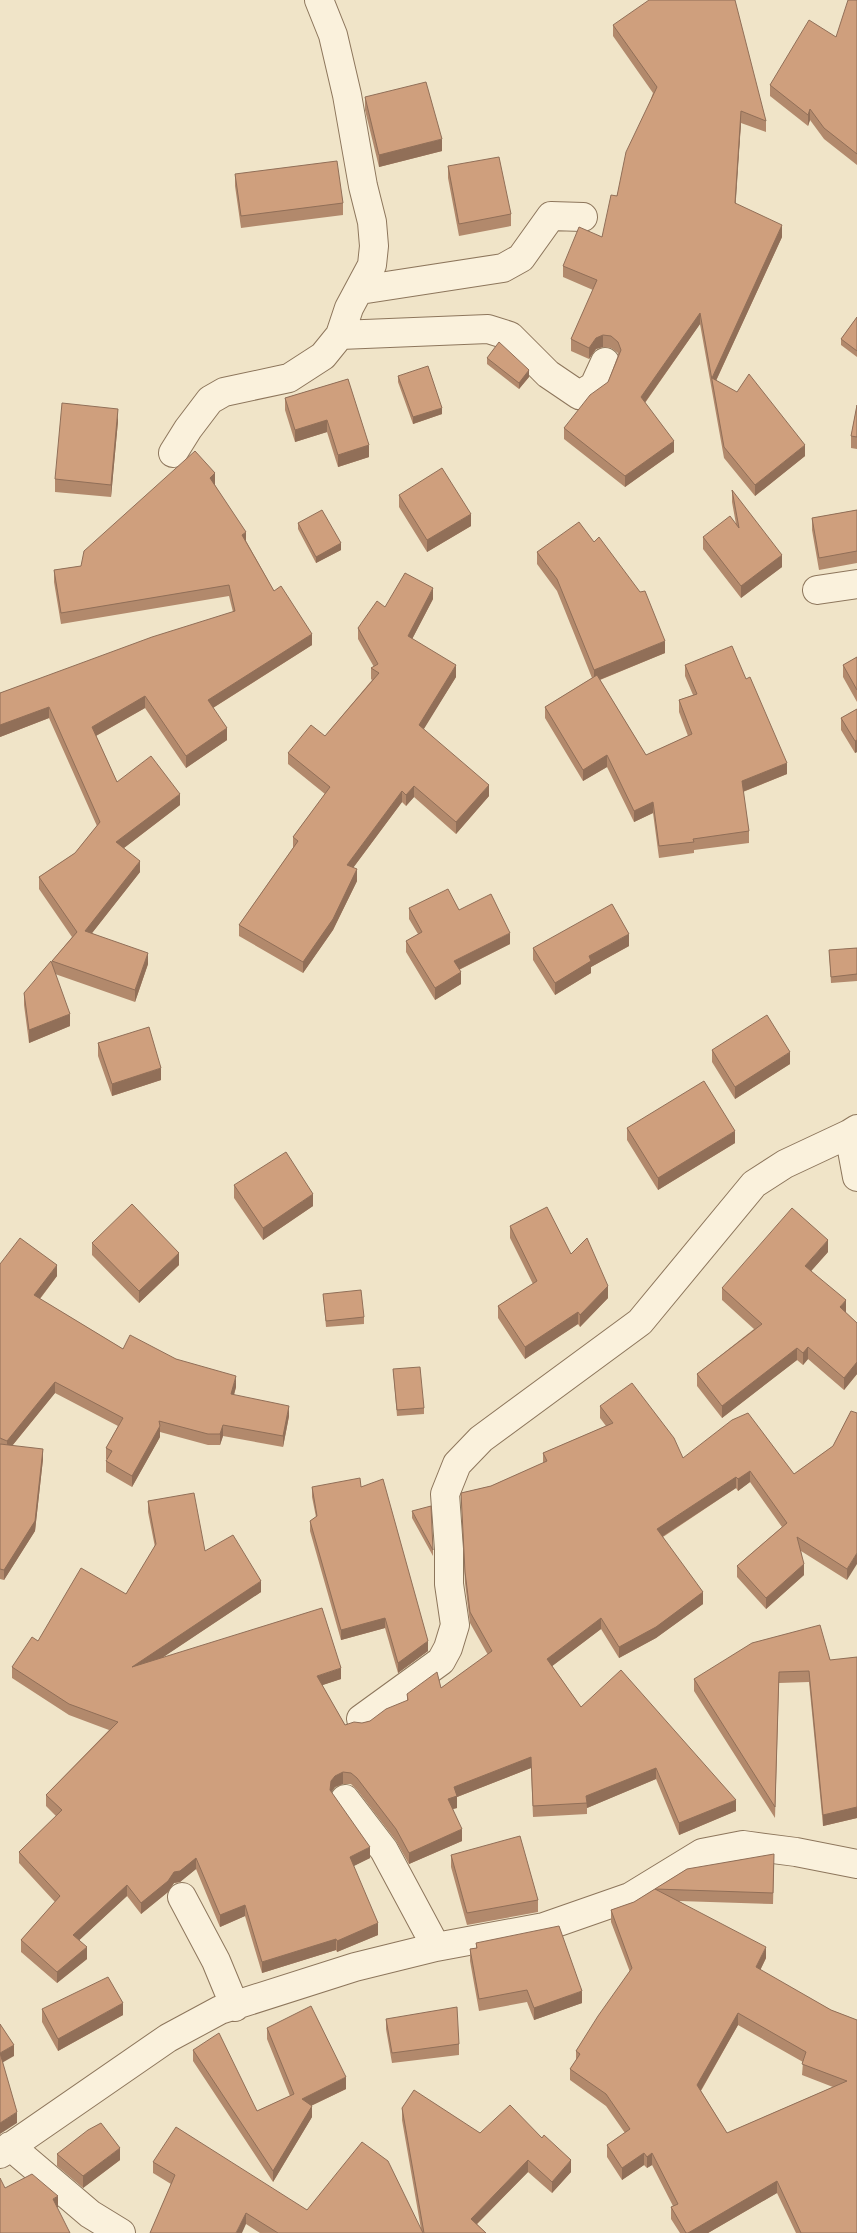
<svg xmlns="http://www.w3.org/2000/svg" width="857" height="2233" font-family="'Playfair Display',serif">
<style>
.lines{fill:none;stroke-linecap:round;stroke-linejoin:round}
.minor-casing{stroke:#8d765c;stroke-width:30}
.minor{stroke:#faf1dc;stroke-width:28}
.wall{fill:#b2896c;fill-rule:evenodd}
.shaded-wall{fill:#916f58}
.building{fill:#cf9f7d;stroke:#916f58;fill-rule:evenodd}
</style>
<rect width="100%" height="100%" fill="#f0e4c8"/>
<g class="lines">
<defs>
<path id="minor" d="M360,290L503,268L521,258L551,216L583,217
M340,335L488,329L510,336L548,374L579,395L594,386L605,362
M173,453L188,429L210,400L224,392L289,378L323,356L340,335L349,308L372,265L374,246L372,222L363,186L347,95L333,35L319,0
M817,590L857,584
M857,1129L849,1134L857,1177
M361,1719L441,1661L448,1648L455,1625L449,1584V1549L445,1494L457,1464L481,1439L640,1322L754,1184L785,1164L849,1134
M345,1799L384,1850L436,1947
M182,1897L216,1961L235,2007
M10,2146L90,2214L121,2233
M0,2154L168,2038L220,2010L355,1967L436,1947L544,1927L630,1897L702,1853L743,1845L796,1852L857,1864"/>
</defs>
<use href="#minor" class="minor-casing"/>
<use href="#minor" class="minor"/>
</g>
<path class="wall" d="M857,0V165L824,139L810,120L808,126L770,96V85L836,37Z
M613,25L766,121V132L741,123L735,203L782,237L716,381L805,456L755,496L724,458L700,324L645,403L674,452L625,487L564,439V428L608,382L618,355V353L611,348L603,347L596,349L589,359L571,351V339L593,290L563,277V266L602,237L653,93L613,36Z
M365,97L442,151L379,167L365,110Z
M448,166L511,214V226L459,236L448,178Z
M235,174L343,203V215L241,228L235,186Z
M857,317V357L841,345V339Z
M487,358L529,377L519,389L487,364Z
M398,376L442,414L413,424L398,382Z
M348,379L369,457L338,467L327,432L295,442L285,410V398Z
M857,405V449L851,448V436Z
M118,421L111,497L55,492V479Z
M215,485L274,591L312,645L213,708L227,740L186,768L145,708L96,736L117,782L180,805L124,848L140,872L92,933L148,964L135,1002L55,974L70,1026L29,1043L24,1005V993L52,964V961L72,937L39,889V877L75,853L97,826L49,718L0,737V693L233,612L229,596L61,624L54,582V570L81,566Z
M732,490L782,567L741,598L703,549V537L736,524L732,502Z
M399,495L471,526L427,552L399,507Z
M857,510V563L819,570L812,530V518Z
M298,523L341,550L316,563L298,529Z
M537,552L665,653L600,680L646,755L688,736L679,712V700L693,695L685,676V665L746,679L787,774L743,792L749,831V843L694,850V853L659,858L653,813L634,822L607,767L583,781L545,718V707L592,678L557,591L537,564Z
M433,599L412,639L456,677L423,729L489,796L456,834L414,797L406,806L402,802L353,868L357,881L333,930L303,973L239,936V925L293,848V837L325,794L288,764V753L325,736L372,680L371,679V668L374,667L358,639V628L385,607Z
M857,657V702L843,677V665Z
M857,709V752L855,753L841,730V718Z
M409,908L459,910L510,944L459,970L461,984L435,1000L406,952V941L418,934L409,919Z
M629,946L591,967V973L555,995L533,960V948Z
M857,948V981L831,983L829,950Z
M98,1043L161,1080L112,1096L98,1056Z
M712,1050L790,1064L735,1099L712,1062Z
M627,1128L735,1143L658,1190L627,1140Z
M234,1185L313,1206L263,1240L234,1198Z
M510,1226L571,1254L608,1298L580,1327L578,1324L525,1359L498,1318V1306L533,1284L510,1238Z
M92,1243L179,1265L139,1303L92,1255Z
M828,1252L811,1271L846,1312H845L857,1323V1374L844,1390L808,1359L803,1365L797,1360L722,1418L697,1386V1374L754,1329L722,1300V1288Z
M0,1264L57,1276L40,1299L123,1349L176,1359L236,1387L234,1395L289,1416L283,1447L223,1436L220,1445H208L160,1432V1437L132,1487L106,1472V1461L107,1459H106V1448L118,1426L55,1393L12,1446L43,1459L35,1531L4,1580L0,1579Z
M323,1294L364,1317V1324L326,1327Z
M393,1369L424,1408V1414L397,1416Z
M600,1406L683,1458L794,1474L833,1446L851,1411L847,1580L801,1551L804,1575L766,1609L737,1577V1566L782,1527L750,1482L738,1491L736,1488L663,1537L703,1604L656,1638L619,1658L601,1629L552,1666L581,1707L736,1811L679,1835L656,1779L587,1808V1814L533,1817L531,1768L457,1797V1808L453,1809L462,1841L409,1864L396,1841L357,1790L351,1784H343L335,1787L331,1792L370,1858L353,1866L378,1935L337,1952L336,1950L262,1973L245,1916L220,1927L196,1869L180,1882L174,1883L168,1892L141,1914L127,1896L79,1940L87,1959L57,1983L21,1952V1940L55,1902L19,1863V1852L56,1816L46,1806V1795L109,1730L69,1715L12,1678V1667L38,1641L126,1594L155,1547L148,1512V1501L205,1551L261,1592L163,1657L341,1679L322,1685L345,1725L362,1723L370,1721L407,1701V1694L441,1688L488,1655L470,1623L465,1583L461,1493L491,1486L543,1463V1453L606,1426L600,1418Z
M312,1487H361L428,1651L398,1673L385,1628L341,1640L310,1531V1521L316,1517L312,1497Z
M412,1511L433,1550V1556L412,1518Z
M857,1657V1818L823,1826L809,1682L779,1683L775,1818L694,1691V1679Z
M451,1855L538,1900V1912L467,1925L451,1867Z
M774,1865L773,1904L679,1901L766,1958L760,1970L831,2010L857,2020V2233H796L777,2193L708,2233H680L671,2219V2207L673,2206L652,2165L647,2168L644,2165L622,2180L607,2157V2145L625,2133L606,2106L570,2080V2069L576,2060V2051L630,1972L611,1922V1910L634,1902L687,1869ZM738,2025L803,2062L802,2075L833,2087L727,2133L701,2091Z
M476,1943L582,2003L534,2020L527,2002L479,2011L470,1961V1949L476,1948Z
M42,2009L123,2015L58,2051L42,2022Z
M386,2019L459,2044V2055L392,2063L386,2029Z
M267,2028L346,2089L311,2106L312,2117L273,2182L193,2061V2050L257,2111L290,2096L267,2039Z
M402,2108L480,2133L571,2172L552,2193L528,2172L477,2224L486,2233H260L246,2224L151,2232L171,2184L153,2173V2162L307,2210L421,2229L402,2120Z
M57,2154L120,2160L83,2188L57,2166Z"/>
<path class="shaded-wall" d="M810,109V120L808,126V115Z
M741,111V123L735,214V203Z
M442,139V151L379,167V155Z
M782,225V237L713,387L712,378Z
M700,313V324L641,408V397Z
M603,335V347L596,349L589,359V348L596,338Z
M529,370V377L519,389V383Z
M442,408V414L413,424V417Z
M118,409V421L111,497V485Z
M327,420V432L295,442V430Z
M674,441V452L625,487V476Z
M369,445V457L338,467V455Z
M805,445V456L755,496V485Z
M215,473V485L210,489V478Z
M471,514V526L427,552V540Z
M246,532V544L242,535Z
M341,543V550L316,563V557Z
M782,555V567L741,598V586Z
M433,588V599L408,647V636Z
M312,634V645L208,711V700Z
M665,641V653L594,682V670Z
M456,665V677L419,737V725Z
M145,696V708L92,738V727Z
M49,707V718L0,737V725Z
M227,728V740L186,768V756Z
M857,740V752L855,753V741Z
M607,755V767L583,781V770Z
M787,763V774L742,792V781Z
M489,785V796L456,834V822Z
M414,786V797L406,806V795Z
M402,791V802L347,876V865Z
M180,794V805L116,854V842Z
M653,802V813L634,822V811Z
M140,861V872L85,942V931Z
M357,869V881L333,930L303,973V962Z
M510,933V944L454,972V961Z
M629,934V946L591,967V973L555,995V983L589,956Z
M148,953V964L135,1002V990Z
M461,972V984L435,1000V988Z
M70,1014V1026L29,1043V1030Z
M790,1052V1064L735,1099V1087Z
M161,1068V1080L112,1096V1084Z
M735,1131V1143L658,1190V1178Z
M313,1194V1206L263,1240V1228Z
M828,1240V1252L805,1278V1266Z
M179,1253V1265L139,1303V1291Z
M57,1265V1276L34,1306V1295Z
M608,1286V1298L580,1327V1315Z
M846,1300V1312L840,1319V1307Z
M578,1312V1324L525,1359V1347Z
M808,1347V1359L803,1365V1353Z
M797,1348V1360L722,1418V1406Z
M857,1362V1374L844,1390V1378Z
M236,1376V1387L231,1405V1394Z
M55,1382V1393L7,1452V1441Z
M289,1406V1416L283,1447V1436Z
M223,1425V1436L220,1445V1434Z
M160,1426V1437L132,1487V1476Z
M43,1449V1459L35,1531L4,1580V1570Z
M750,1471V1482L738,1491V1479Z
M736,1477V1488L657,1540V1529Z
M857,1553V1564L847,1580V1569Z
M804,1564V1575L766,1609V1598Z
M261,1581V1592L132,1678V1667Z
M703,1592V1604L656,1638L619,1658V1647Z
M385,1618V1628L341,1640V1630Z
M601,1618V1629L547,1670V1659Z
M428,1641V1651L398,1673V1663Z
M341,1668V1679L317,1687V1676Z
M531,1757V1768L457,1797V1808L448,1810V1799L454,1787Z
M656,1768V1779L587,1808L586,1796Z
M343,1772V1784L335,1787L331,1793L330,1790L331,1781L335,1776Z
M736,1800V1811L679,1835V1823Z
M857,1807V1818L823,1826V1815Z
M462,1829V1841L409,1864V1853Z
M370,1847V1858L350,1868V1857Z
M196,1858V1869L180,1882L174,1883L168,1892L141,1914V1903L174,1872Z
M127,1885V1896L73,1946V1935Z
M245,1905V1916L220,1927V1915Z
M378,1923V1935L337,1952V1941Z
M336,1939V1950L262,1973V1962Z
M87,1947V1959L57,1983V1972Z
M766,1947V1958L756,1979V1967Z
M582,1991V2003L534,2020V2008Z
M123,2003V2015L58,2051V2039Z
M738,2013V2025L697,2097V2085Z
M14,2045V2056L0,2064V2053Z
M346,2077V2089L302,2110V2099Z
M312,2106V2117L273,2182V2171Z
M17,2112V2123L0,2134V2123Z
M120,2148V2160L83,2188V2176Z
M644,2153V2165L622,2180V2168Z
M652,2153V2165L647,2168V2157Z
M528,2160V2172L471,2230V2219Z
M571,2160V2172L552,2193V2182Z
M777,2181V2193L708,2233H688Z
M58,2196V2207L53,2211V2199Z
M246,2213V2224L242,2233H236Z"/>
<path class="building" d="M649,0H735L766,121L741,111L735,203L782,225L712,378L737,392L749,374L805,445L755,485L724,447L700,313L641,397L674,441L625,476L564,428L590,395L608,382L621,350L618,342L611,336L603,335L596,338L589,348L571,339L597,280L563,266L579,227L602,237L611,195L617,196L626,152L657,87L613,25Z
M848,0H857V154L824,128L810,109L808,115L770,85L809,20L836,37Z
M426,82L442,139L379,155L365,97Z
M499,157L511,214L459,224L448,166Z
M337,161L343,203L241,216L235,174Z
M857,317V351L841,339Z
M499,342L529,370L519,383L487,358Z
M428,366L442,408L413,417L398,376Z
M348,379L369,445L338,455L327,420L295,430L285,398Z
M62,403L118,409L111,485L55,479Z
M857,405V437L851,436Z
M195,451L215,473L210,478L246,532L242,535L274,591L281,586L312,634L208,700L227,728L186,756L145,696L92,727L117,782L151,756L180,794L116,842L140,861L85,931L148,953L135,990L52,961L77,932L39,877L75,853L100,822L49,707L0,725V693L152,637L235,611L229,585L61,613L54,570L81,566L84,551Z
M442,468L471,514L427,540L399,495Z
M732,490L782,555L741,586L703,537L730,516L739,528Z
M322,510L341,543L316,557L298,523Z
M857,510V551L819,558L812,518Z
M579,522L594,542L599,537L640,592L645,591L665,641L594,670L557,579L537,552Z
M405,573L433,588L408,636L456,665L419,725L489,785L456,822L414,786L406,795L402,791L347,865L357,869L333,919L303,962L239,925L298,841L293,837L330,787L288,753L311,725L325,736L379,673L371,668L378,664L358,628L377,601L385,607Z
M732,646L746,679L750,677L787,763L742,781L749,831L693,839L694,842L659,846L653,802L634,811L607,755L583,770L545,707L597,675L646,755L692,734L679,700L697,694L685,665Z
M857,657V690L843,665Z
M857,709V740L855,741L841,718Z
M448,889L459,910L491,894L510,933L454,961L461,972L435,988L406,941L422,932L409,908Z
M612,904L629,934L589,956L591,961L555,983L533,948Z
M857,948V974L831,977L829,950Z
M51,961L70,1014L29,1030L24,993Z
M767,1015L790,1052L735,1087L712,1050Z
M149,1027L161,1068L112,1084L98,1043Z
M704,1081L735,1131L658,1178L627,1128Z
M286,1152L313,1194L263,1228L234,1185Z
M132,1204L179,1253L139,1291L92,1243Z
M547,1207L571,1254L587,1238L608,1286L580,1315L578,1312L525,1347L498,1306L537,1281L510,1226Z
M792,1208L828,1240L805,1266L846,1300L840,1307L857,1323V1362L844,1378L808,1347L803,1353L797,1348L722,1406L697,1374L762,1324L722,1288Z
M20,1238L57,1265L34,1295L123,1349L130,1335L176,1359L236,1376L231,1394L289,1406L283,1436L223,1425L220,1434H208L159,1421L160,1426L132,1476L106,1461L112,1451L106,1448L123,1418L55,1382L7,1441L0,1438V1264Z
M361,1290L364,1317L326,1321L323,1294Z
M420,1367L424,1408L397,1410L393,1369Z
M632,1383L674,1438L683,1458L732,1420L748,1413L794,1474L833,1446L851,1411L857,1413V1553L847,1569L797,1537L804,1564L766,1598L737,1566L787,1523L750,1471L738,1479L736,1477L657,1529L703,1592L656,1627L619,1647L601,1618L547,1659L581,1707L621,1670L736,1800L679,1823L656,1768L586,1796L587,1803L533,1806L531,1757L454,1787L457,1796L448,1799L462,1829L409,1853L396,1829L357,1778L351,1773L343,1772L335,1776L331,1781L330,1790L370,1847L350,1857L378,1923L337,1941L336,1939L262,1962L245,1905L220,1915L196,1858L180,1871L174,1872L168,1881L141,1903L127,1885L73,1935L87,1947L57,1972L21,1940L60,1896L19,1852L62,1810L46,1795L118,1722L69,1704L12,1667L32,1637L38,1641L81,1568L126,1594L156,1544L148,1501L194,1493L205,1551L233,1535L261,1581L132,1667L322,1608L341,1668L317,1676L345,1725L354,1722L362,1723L370,1721L386,1709L408,1700L407,1694L437,1672L441,1688L492,1651L470,1612L465,1572L461,1493L491,1486L547,1461L543,1453L613,1423L600,1406Z
M0,1444L43,1449L35,1521L4,1570L0,1569Z
M360,1478L361,1487L383,1479L428,1641L398,1663L385,1618L341,1630L310,1521L317,1516L312,1487Z
M431,1506L433,1550L412,1511Z
M820,1625L830,1660L857,1657V1807L823,1815L809,1671L779,1672L775,1807L694,1679L752,1643Z
M520,1836L538,1900L467,1913L451,1855Z
M774,1854L773,1893L655,1889L766,1947L756,1967L831,2010L857,2020V2233H801L777,2181L688,2233H686L671,2207L678,2204L652,2153L647,2157L644,2153L622,2168L607,2145L630,2129L606,2094L570,2069L580,2054L576,2051L598,2016L632,1968L611,1910L634,1902L687,1869ZM738,2013L806,2052L802,2064L847,2081L727,2133L697,2085Z
M559,1926L582,1991L534,2008L527,1990L479,1999L470,1949L477,1948L476,1943Z
M108,1977L123,2003L58,2039L42,2009Z
M311,2006L346,2077L302,2099L312,2106L273,2171L193,2050L219,2033L257,2111L294,2094L267,2028Z
M457,2007L459,2044L392,2053L386,2019Z
M0,2024L14,2045L0,2053Z
M0,2053L17,2112L0,2123Z
M414,2090L480,2133L510,2105L542,2138L544,2135L571,2160L552,2182L528,2160L471,2219L486,2233H424L402,2108Z
M101,2123L120,2148L83,2176L57,2154L88,2130Z
M176,2127L307,2210L362,2142L388,2161L423,2233H278L246,2213L236,2233H150L175,2175L153,2162Z
M32,2174L58,2196L53,2199L70,2233H0V2178L5,2188Z"/>
</svg>
